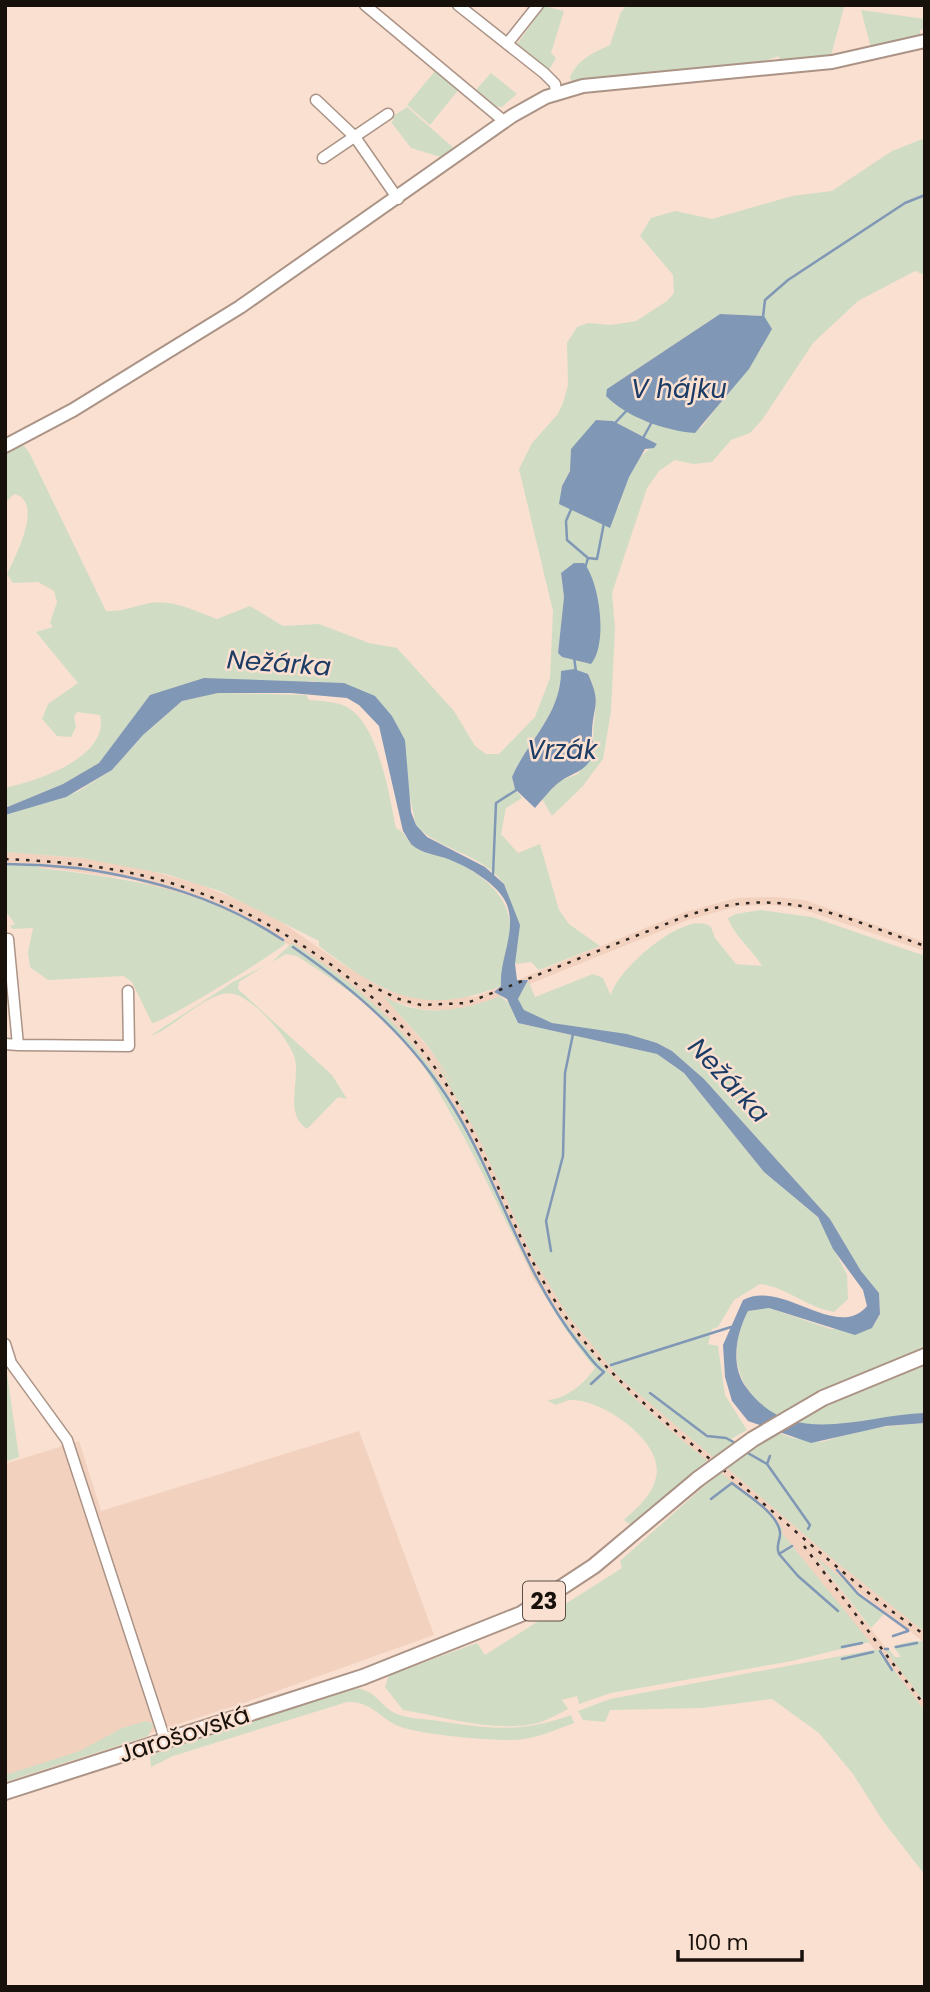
<svg xmlns="http://www.w3.org/2000/svg" width="930" height="1992" font-family="Poppins,sans-serif">
<style>
.built{fill:#f2d1bf}
.green{fill:#d0ddc4;fill-rule:evenodd}
.water{fill:#8097b6}
.lines{fill:none;stroke-linecap:round;stroke-linejoin:round}
.stream{stroke:#8097b6;stroke-width:2.5}
.minor-casing{stroke:#ab9386;stroke-width:13}
.tertiary-casing{stroke:#ab9386;stroke-width:16}
.primary-casing{stroke:#ab9386;stroke-width:18}
.minor{stroke:#fff;stroke-width:10}
.tertiary{stroke:#fff;stroke-width:12}
.primary{stroke:#fff;stroke-width:14}
.rail{stroke:#312721;stroke-width:2.5;stroke-dasharray:3.5 7;stroke-linecap:butt}
.primary-bridge-casing{stroke:#ab9386;stroke-width:18;stroke-linecap:butt}
.primary-bridge{stroke:#fff;stroke-width:14}
.labels{text-anchor:middle;dominant-baseline:central;stroke-width:5;stroke-linejoin:round;paint-order:stroke}
.shield{fill:#f9e0d1;stroke:#5c4e46;stroke-width:2}
.shield-label{font-size:23px;font-weight:bold;fill:#18100b}
.street-label{font-size:24px;fill:#18100b;stroke:#f9e0d1}
.water-label{font-size:26px;font-style:italic;fill:#1c3c66;stroke:#f9e0d1}
</style>
<rect width="100%" height="100%" fill="#f9e0d1"/>
<path class="built" d="M5,852L82,858L133,866L199,884L267,912L342,964L387,990L475,997L685,912L737,898L775,897L804,900L925,942V951L802,909L774,905L738,906L688,920L478,1005L444,1011L421,1009L387,1000L427,1046L449,1075L653,1402L876,1590L925,1627V1643L818,1560L925,1699V1713L781,1532L782,1529L659,1425L587,1355L534,1280L467,1136L437,1083L394,1026L317,963L272,934L219,906L130,879L57,869L5,866Z
M359,1431L434,1635L238,1705L5,1779V1464L79,1441L101,1511Z"/>
<path class="green" d="M627,5H839L844,7L831,56L780,64L779,56L765,61L572,83L570,77C579,58 593,53 610,45L621,12Z
M544,6L564,11L551,53L556,58L549,70L517,44Z
M861,10L925,19V29L920,30L921,38L872,52Z
M436,70L459,89L430,125L407,105Z
M491,73L517,94L502,107L493,106L475,91Z
M407,107L456,150L444,158L411,148L391,122L394,120L392,117Z
M925,138V275L915,271L858,301L813,343L762,420L750,433L731,440L712,462L693,464L675,460L659,471L647,488L612,593L615,629L611,711L603,759L582,787L552,816L542,799L560,781L578,774L594,749C590,718 603,706 588,674L561,672C561,715 528,740 512,777L515,789L522,798L506,808L501,834L518,853L540,844L559,910L569,924L600,946L539,970L531,962L515,964L516,953C513,937 511,894 503,883C482,853 439,851 416,825L392,716L314,681L150,695L99,763L63,784L5,808V788C36,781 110,758 100,715L77,712L74,717L76,727L71,737L57,736L42,719L48,704L78,683L36,632L53,627L50,623L57,602L54,591L38,582L13,583L7,574C15,557 45,501 14,494L5,503V452L23,445L29,452L106,611C124,612 134,606 150,603C173,599 197,612 217,619L250,606L283,626L319,624L369,643L397,648L454,711L475,746L486,754H499L535,717L550,678L553,611L519,469L532,443L558,414L563,403L568,385L567,343L577,327L588,323L611,325L636,321L667,301L674,293L673,275L640,236L651,218L675,211L712,219L792,196L832,191L892,151ZM720,314L764,316L762,348L701,428C668,436 643,416 614,404L607,389ZM596,420L613,421L657,444C633,457 625,482 619,507L560,504L562,486ZM561,573L593,581C603,609 596,636 591,664L562,657L558,653L564,597Z
M218,693L306,695L309,700C321,701 336,701 347,707C379,725 389,795 396,828C406,832 406,841 414,846C425,854 438,854 450,859C478,872 506,891 510,923C512,944 499,964 501,986C424,1017 382,994 319,946V941L220,891L166,874L82,858L5,852V815L77,792L112,770L143,735L182,701Z
M5,864L39,865V868C131,879 204,888 286,943C275,954 163,1023 152,1023L132,982L124,976L48,980L30,967L28,952L33,928L13,929L10,926L15,924L5,910Z
M760,910L812,917L925,956V1347L820,1391L777,1416C736,1390 726,1354 748,1311L769,1308L831,1329L872,1328L880,1315L879,1293L861,1271L830,1219L704,1079L672,1051L657,1043L551,1023L524,1010L518,999L528,980L535,997L593,974L603,978L611,996C614,972 687,907 711,927L715,938L736,964L762,966C753,950 734,936 728,918L736,914Z
M292,943C381,999 434,1056 479,1153C498,1194 513,1238 536,1278C580,1353 642,1408 709,1462L632,1526L624,1520C638,1507 652,1496 656,1477C665,1442 602,1399 571,1400C566,1400 560,1404 555,1405L547,1400C565,1400 585,1383 595,1368C531,1292 500,1199 451,1114C437,1089 424,1063 405,1042C376,1007 335,981 297,956L286,954L272,962Z
M266,965L239,982L238,989L332,1075L347,1099L338,1097L307,1129C284,1115 300,1080 295,1059C290,1039 254,999 234,994C211,987 171,1031 150,1036L233,982Z
M383,996C420,1019 463,1011 500,996L510,1004L518,1023L657,1054L684,1073L764,1172L818,1217L847,1275L848,1299L834,1312C806,1307 788,1288 760,1284L734,1300L718,1327L712,1329L708,1344L718,1346L725,1395L747,1430L731,1439L735,1444L714,1458L619,1377L569,1317L533,1258L477,1134L436,1062L455,1086L427,1045Z
M5,1360L19,1457L5,1462Z
M925,1364V1413L816,1427L797,1422L847,1396Z
M925,1423V1632L840,1565L726,1467L777,1432L792,1438L821,1442L871,1428Z
M720,1472L773,1517L783,1529L781,1532L870,1642L792,1661L611,1693L579,1704L577,1696L562,1700L568,1709C558,1714 548,1720 538,1723C495,1733 445,1717 403,1710L385,1687L389,1675L477,1643L485,1655L622,1568L620,1561Z
M815,1556L884,1614L871,1628Z
M914,1641H925V1703L884,1648L887,1647L895,1657H901L893,1646Z
M878,1649L925,1711V1875L883,1821L853,1774L819,1733L772,1699L702,1708L610,1710L605,1722L583,1720L578,1711L610,1699Z
M352,1688C378,1689 379,1707 397,1714C410,1719 426,1719 439,1721C490,1729 522,1733 571,1715L574,1723C555,1730 533,1740 512,1740C488,1740 414,1735 394,1724C377,1714 368,1701 347,1702L173,1756L151,1767L150,1755Z
M146,1721L154,1724L148,1736L5,1782V1775L80,1751L122,1728Z"/>
<path class="water" d="M720,314L764,316L772,329L749,369L695,433C666,431 626,417 606,396L607,389Z
M596,420L613,421L657,444L654,448L645,449L629,477L610,528L559,504L562,486L570,471L571,449Z
M574,563H584C600,583 608,644 591,664L562,657L558,653L564,597L561,573Z
M574,669L588,674C602,705 593,704 592,732C591,737 594,743 594,748C591,773 570,772 557,784C549,791 542,800 535,808L515,789L512,777C528,740 561,715 561,671Z
M204,678L344,683L375,696L392,716L405,740L411,812L416,825L427,837L485,867L504,884L520,925L515,964L517,980H528L518,999L524,1010L552,1023L627,1034L657,1043L672,1051L704,1079L830,1219L861,1271L879,1293L880,1314L872,1328L855,1335L769,1308L748,1311C736,1334 730,1365 746,1387C791,1450 861,1415 925,1413V1423L886,1426L811,1443L748,1421L732,1401L725,1377L723,1345L743,1300C783,1279 837,1342 867,1306L863,1290L833,1249L818,1217L764,1172L684,1073L657,1054L518,1023L507,999L494,992L501,986C499,959 517,932 507,905C500,885 467,866 448,859C437,855 421,853 412,845C409,842 406,835 403,831L379,726L359,705L347,698L291,693H218L182,701L143,735L112,770L66,797L5,815V808L63,784L99,763L150,695Z"/>
<g class="lines">
<path class="stream" d="M763,317L765,300L788,280L905,203L925,195
M615,423L629,408
M643,438L653,420
M572,507L566,521L567,540L588,558
M585,568L588,558L597,559L604,523
M574,657L576,672
M5,864L37,865
M39,865L77,868
M78,868C152,879 220,898 283,940
M493,875L496,803L518,789
M293,947C358,992 413,1040 454,1108C500,1185 523,1273 579,1344C587,1353 594,1365 604,1372
M551,1251L546,1221L563,1156L565,1073L573,1034
M611,1365L731,1327
M591,1384L604,1372
M650,1393L707,1436L726,1438L739,1445
M746,1452L767,1464
M770,1456L767,1464L810,1525L808,1529
M711,1499L732,1483C746,1495 777,1512 780,1532C781,1540 775,1545 779,1554L792,1546
M779,1554L798,1576L838,1611
M837,1570L858,1594L908,1630
M893,1636L908,1631
M842,1647L862,1643
M896,1647L917,1643
M885,1649H888
M880,1651L892,1670
M842,1659L873,1652"/>
<defs>
<path id="minor" d="M365,5L505,122
M458,5L544,73L555,84L556,94
M507,44L538,5
M316,100L355,137L398,199
M323,158L388,114
M5,939H8L18,1045L5,1044
M18,1045L129,1046L128,991
M5,1344L11,1363L67,1440L165,1740"/>
<path id="tertiary" d="M5,446L73,410L240,307L512,116L546,97L583,86L832,62L925,41"/>
<path id="primary" d="M823,1398L925,1356
M5,1792L363,1677L521,1614L594,1566L698,1479"/>
</defs>
<use href="#minor" class="minor-casing"/>
<use href="#tertiary" class="tertiary-casing"/>
<use href="#primary" class="primary-casing"/>
<use href="#minor" class="minor"/>
<use href="#tertiary" class="tertiary"/>
<use href="#primary" class="primary"/>
<path class="rail" d="M5,859C132,864 214,885 320,957C379,997 426,1045 460,1108C500,1181 523,1261 573,1327C620,1390 684,1437 744,1487C803,1537 861,1591 925,1635
M369,985L399,999L421,1005L467,1003L686,916C782,884 836,915 925,946
M804,1546L925,1706"/>
<defs>
<path id="primary-bridge" d="M698,1479L753,1439L823,1398"/>
</defs>
<use href="#primary-bridge" class="primary-bridge-casing"/>
<use href="#primary-bridge" class="primary-bridge"/>
</g>
<g class="labels">
<rect class="shield" x="523" y="1581.5" width="42" height="39" rx="5"/>
<g class="shield-label">
<text x="544" y="1601">23</text>
</g>
<g class="street-label">
<text transform="translate(184 1734) rotate(-18)">Jarošovská</text>
</g>
<g class="water-label">
<text x="679" y="389">V hájku</text>
<text transform="translate(279 663) rotate(4)">Nežárka</text>
<text x="562" y="750">Vrzák</text>
<text transform="translate(729 1080) rotate(47)">Nežárka</text>
</g>
</g>
<rect width="930" height="1992" fill="none" stroke="#18100b" stroke-width="14"/>
<path d="M678 1950v10h124v-10" fill="none" stroke="#18100b" stroke-width="3.5"/>
<text x="688" y="1950" font-size="21" fill="#18100b" stroke="#f9e0d1" stroke-width="5" paint-order="stroke">100 m</text>
</svg>
